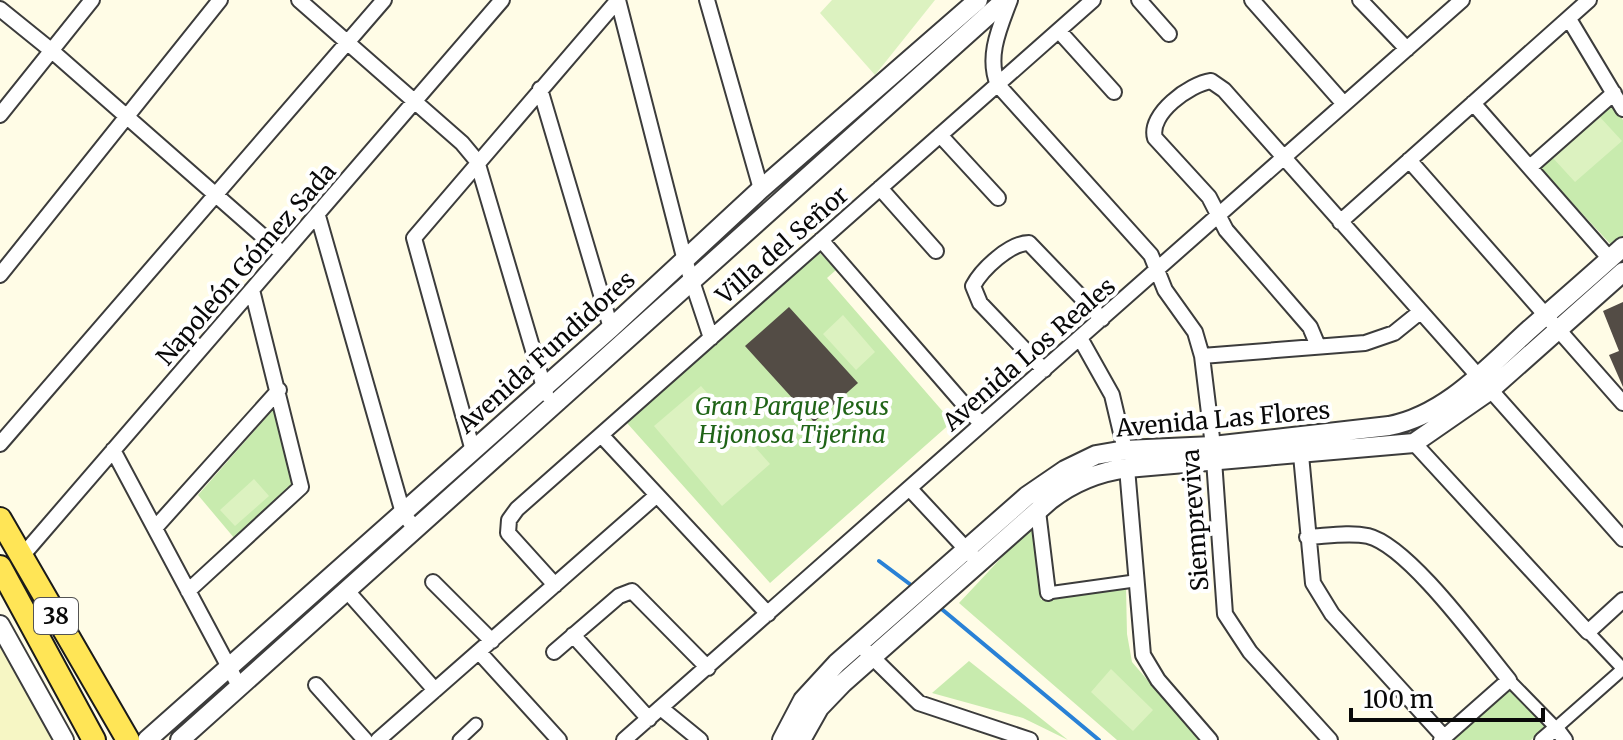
<svg xmlns="http://www.w3.org/2000/svg" width="1623" height="740" font-family="Merriweather,serif">
<style>
.farmland{fill:#f6f6c4}
.green{fill:#c8ebae}
.pitch{fill:#dcf2c0}
.lines{fill:none;stroke-linecap:round;stroke-linejoin:round}
.stream{stroke:#2981d6;stroke-width:4}
.building{fill:#534c45}
.pedestrian-casing{stroke:#3c3c3c;stroke-width:15}
.minor-casing{stroke:#3c3c3c;stroke-width:18}
.tertiary-casing{stroke:#3c3c3c;stroke-width:22}
.primary-casing{stroke:#1a1a1a;stroke-width:26}
.pedestrian{stroke:#fff;stroke-width:11}
.minor{stroke:#fff;stroke-width:14}
.tertiary{stroke:#fff;stroke-width:18}
.primary{stroke:#ffe556;stroke-width:22}
.labels{text-anchor:middle;dominant-baseline:central;stroke-width:8;stroke-linejoin:round;paint-order:stroke}
.shield{fill:#fff;stroke:#535353;stroke-width:2}
.shield-label{font-size:22px;font-weight:bold;fill:#090909}
.street-label{font-size:24px;fill:#090909;stroke:#fff}
.park-label{font-size:24px;font-style:italic;fill:#206417;stroke:#fff}
</style>
<rect width="100%" height="100%" fill="#fffce6"/>
<path class="farmland" d="M0,646L54,740H0Z"/>
<path class="green" d="M1613,103L1623,120V240L1614,248L1539,167Z
M819,252L836,270L827,278L952,422L770,583L627,423Z
M277,405L300,484L235,539L198,495Z
M1035,522L1041,600L1126,588L1127,634L1132,662L1199,740H1117L959,603Z
M969,661L1068,740L1023,718L932,693Z
M1512,686L1547,725L1531,740H1451Z"/>
<path class="pitch" d="M832,0H935L875,75L820,13Z
M1599,116L1622,141L1575,182L1553,158Z
M843,315L875,352L856,370L823,334Z
M701,386L770,464L722,506L654,426Z
M254,479L269,496L235,526L220,510Z
M1111,669L1153,710L1133,731L1091,692Z"/>
<g class="lines">
<path class="stream" d="M879,561L915,588
M938,606L1099,740"/>
</g>
<path class="building" d="M1623,302V387L1609,355L1619,351L1603,311Z
M789,307L858,383L814,422L745,346Z"/>
<g class="lines">
<defs>
<path id="pedestrian" d="M1048,593L1134,581
M1588,632L1623,669
M1509,680L1556,728L1623,669
M459,740L476,724"/>
<path id="minor" d="M299,0L462,143L477,161L546,394
M618,0L684,257L711,338
M707,0L761,189
M1010,0C1000,27 986,56 998,85L1151,255L1165,290L1195,332L1202,356L1213,446L1225,614L1250,652L1330,740
M1139,0L1169,34
M1252,0L1344,104
M1360,0L1407,49
M0,9L52,51L283,254
M1569,19L1623,109
M1059,31L1114,92
M540,89L611,328
M1473,103L1610,259
M0,115L92,0
M940,135L998,198
M1409,160L1623,403
M1530,167L1614,93
M880,188L936,251
M318,216L403,513L416,530
M1340,222L1589,0
M821,240L981,424
M0,275L220,0
M1080,338L1112,395L1125,450
M1318,346L1310,327L1226,230L1209,197L1155,138C1148,114 1190,84 1211,81L1224,90L1623,539
M1202,356L1365,343L1394,333L1420,312
M1044,370L980,303L973,286C982,269 1010,243 1029,243L1102,319
M602,436L768,614
M1414,443L1588,632L1623,600
M0,444L384,0
M113,450L239,686
M473,451L414,238L618,0
M1301,455L1313,583L1332,614L1444,737
M1127,468L1143,655L1158,680L1210,740
M910,489L979,563
M1038,511L1048,593
M155,528L279,390
M1307,537C1327,536 1349,532 1368,536C1409,546 1480,645 1509,680L1441,740
M22,556L502,0
M433,582L492,641
M555,585L508,533L509,520L517,509L1093,0
M188,591L301,487L252,290
M348,592L435,690
M573,635L649,719
M866,651L919,703L1030,740
M479,652L559,740
M554,652L619,596L632,591L708,668
M316,685L365,740
M662,709L700,740
M378,740L657,495
M624,740L1462,0
M1542,740L1556,728L1565,740"/>
<path id="tertiary" d="M0,625L64,740
M147,740L611,328L761,189L978,0
M180,740L1005,0
M782,740L803,700L837,663L1027,496L1065,470L1096,455L1125,450L1213,446L1389,426C1446,415 1488,367 1530,329C1561,302 1592,275 1623,247
M801,740L819,708L843,683L1050,500C1073,482 1097,472 1127,468L1414,443L1489,391L1623,272"/>
<path id="primary" d="M0,519L128,740
M0,567L94,740"/>
</defs>
<use href="#pedestrian" class="pedestrian-casing"/>
<use href="#minor" class="minor-casing"/>
<use href="#tertiary" class="tertiary-casing"/>
<use href="#primary" class="primary-casing"/>
<use href="#pedestrian" class="pedestrian"/>
<use href="#minor" class="minor"/>
<use href="#tertiary" class="tertiary"/>
<use href="#primary" class="primary"/>
</g>
<g class="labels">
<rect class="shield" x="34" y="598" width="44" height="36" rx="6"/>
<g class="shield-label">
<text x="56" y="616">38</text>
</g>
<g class="street-label">
<text transform="translate(782 245) rotate(-41)">Villa del Señor</text>
<text transform="translate(246 264) rotate(-49)">Napoleón Gómez Sada</text>
<text transform="translate(546 352) rotate(-42)">Avenida Fundidores</text>
<text transform="translate(1029 354) rotate(-41)">Avenida Los Reales</text>
<text transform="translate(1223 419) rotate(-5)">Avenida Las Flores</text>
<text transform="translate(1195 520) rotate(-94)">Siempreviva</text>
</g>
<g class="park-label">
<text x="792" y="406">Gran Parque Jesus<tspan x="792" dy="28">Hijonosa Tijerina</tspan></text>
</g>
</g>
<path d="M1351 708v12h192v-12" fill="none" stroke="#090909" stroke-width="4"/>
<text x="1363" y="708" font-size="24" fill="#090909" stroke="#ffffff" stroke-width="6" paint-order="stroke">100 m</text>
</svg>
